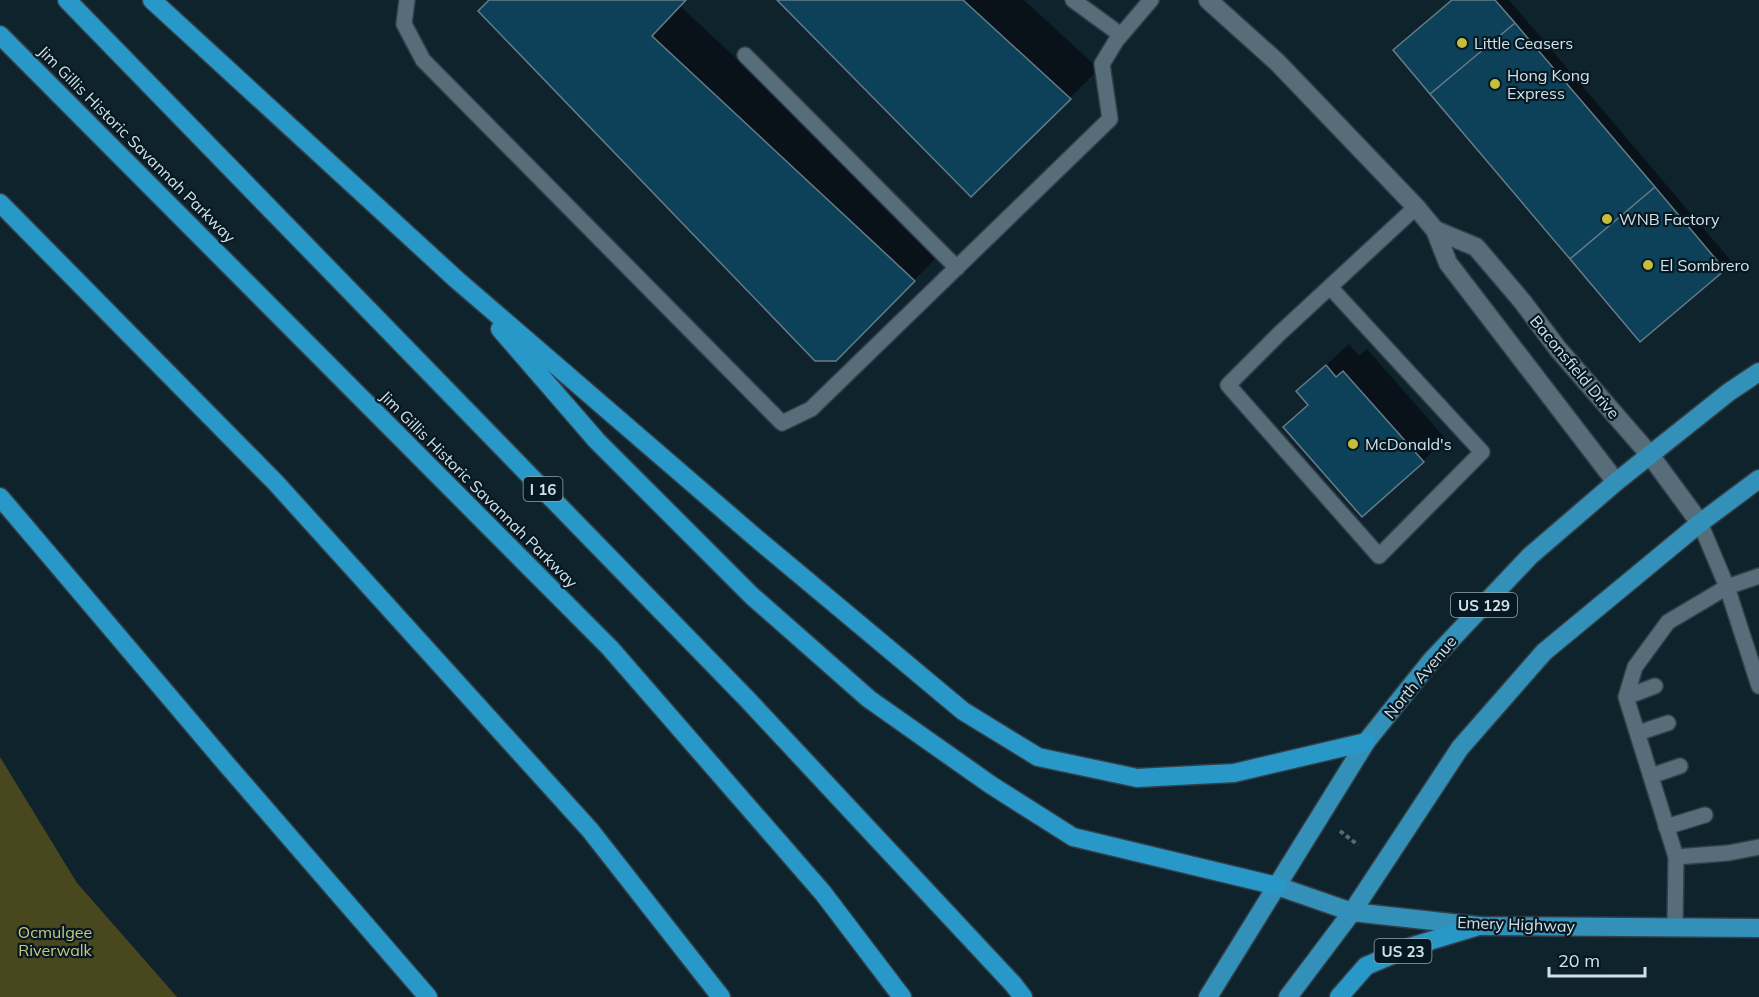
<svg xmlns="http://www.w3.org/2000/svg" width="1759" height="997" font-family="Mulish,sans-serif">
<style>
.green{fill:#49471e}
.shadow{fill:#0007}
.building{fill:#0d4159;stroke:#657c88;stroke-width:1.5}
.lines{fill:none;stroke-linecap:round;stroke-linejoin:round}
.service-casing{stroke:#333f47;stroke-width:18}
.minor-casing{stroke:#333f47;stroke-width:21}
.trunk-casing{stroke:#333f47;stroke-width:21}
.motorway-casing{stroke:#333f47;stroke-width:21}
.path{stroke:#586971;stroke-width:4;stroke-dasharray:4.5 3;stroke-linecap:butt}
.service{stroke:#576d79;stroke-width:15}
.minor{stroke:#576d79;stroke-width:18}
.trunk{stroke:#3290b9;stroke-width:18}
.motorway{stroke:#2898c9;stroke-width:18}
.poi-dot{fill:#c4bd3e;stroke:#061923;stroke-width:2}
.labels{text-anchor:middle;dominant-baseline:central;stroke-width:4.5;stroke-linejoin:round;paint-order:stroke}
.shield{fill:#061923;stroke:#96a4ac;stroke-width:1.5}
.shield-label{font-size:15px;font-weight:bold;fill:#d4e0e7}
.poi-label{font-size:16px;fill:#d4e0e7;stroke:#061923;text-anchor:start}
.street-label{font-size:16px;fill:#d4e0e7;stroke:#061923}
.park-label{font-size:16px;fill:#ccc97e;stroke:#061923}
</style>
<rect width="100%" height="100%" fill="#0f232d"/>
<path class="green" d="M0,757L77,883L177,997H0Z"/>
<path class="shadow" d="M491,0H686L680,6L943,251L835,359Z
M779,0H1024L1099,69L971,195Z
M1453,0H1509L1732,262L1641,340Z
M1349,344L1359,356L1367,349L1445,438L1423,461L1285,427L1309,403L1298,391Z"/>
<path class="building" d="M489,0H686L652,36L915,281L836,361H815L478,11Z
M777,0H963L1071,99L971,197Z
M1452,0H1495L1515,23L1430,94L1393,50Z
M1515,23L1655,187L1570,259L1430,94Z
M1655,187L1725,270L1640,342L1570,259Z
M1326,365L1336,377L1343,371L1424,462L1362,517L1283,427L1308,405L1296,391Z"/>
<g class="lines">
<defs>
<path id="service" d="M407,0L404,24L423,60L782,423L811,409L1110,119L1102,64L1116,41L1151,0
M1073,0L1121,35
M745,55L957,268
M1330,287L1482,452L1379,556L1228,385L1279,334L1416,207
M1700,523L1727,587L1759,686
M1759,576L1727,587L1668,622L1635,667L1626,697L1676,857L1728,853L1759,847
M1626,697L1655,686
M1638,733L1668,723
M1651,776L1680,766
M1666,827L1705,815
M1675,926L1676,857"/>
<path id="minor" d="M1208,0L1277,62L1416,207L1435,230L1448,263L1616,482
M1435,230L1476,247L1522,301L1558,349L1650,455L1700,523"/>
<path id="trunk" d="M1277,886L1352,912L1479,926L1759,928
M1208,997L1366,742L1430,662L1530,556L1616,482L1729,392L1759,372
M1288,997L1352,912L1460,748L1544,652L1700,523L1759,479"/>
<path id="motorway" d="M67,0L747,699L1013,984L1023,997
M152,0L457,280L756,538L963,711L1038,757L1137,778L1234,773L1366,742
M0,35L610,648L823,893L902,997
M0,203L276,483L590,830L721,997
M500,329L597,441L752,596L869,699L991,785L1073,837L1277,886
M0,497L228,766L428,997
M1339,997L1366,966L1413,946L1479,926"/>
</defs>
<use href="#service" class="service-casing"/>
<use href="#minor" class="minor-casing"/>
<use href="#trunk" class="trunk-casing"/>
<use href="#motorway" class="motorway-casing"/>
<path class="path" d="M1340,831L1358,845"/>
<use href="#service" class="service"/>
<use href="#minor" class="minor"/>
<use href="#trunk" class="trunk"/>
<use href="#motorway" class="motorway"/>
</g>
<g class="poi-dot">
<circle cx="1462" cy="43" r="6"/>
<circle cx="1495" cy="84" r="6"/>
<circle cx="1607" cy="219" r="6"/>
<circle cx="1648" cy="265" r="6"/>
<circle cx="1353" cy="444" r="6"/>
</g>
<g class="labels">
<g class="shield">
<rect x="523.5" y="477" width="39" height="24" rx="4.5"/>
<rect x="1451" y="593" width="66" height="24" rx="4.5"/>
<rect x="1374.5" y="939" width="57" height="24" rx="4.5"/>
</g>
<g class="shield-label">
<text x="543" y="489">I 16</text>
<text x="1484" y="605">US 129</text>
<text x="1403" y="951">US 23</text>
</g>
<g class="poi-label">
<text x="1474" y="43">Little Ceasers</text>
<text x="1507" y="75">Hong Kong<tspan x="1507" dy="18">Express</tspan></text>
<text x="1619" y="219">WNB Factory</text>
<text x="1660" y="265">El Sombrero</text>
<text x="1365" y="444">McDonald's</text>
</g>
<g class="street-label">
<text transform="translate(137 144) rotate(45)">Jim Gillis Historic Savannah Parkway</text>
<text transform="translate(1575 367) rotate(50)">Baconsfield Drive</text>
<text transform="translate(479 489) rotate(45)">Jim Gillis Historic Savannah Parkway</text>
<text transform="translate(1420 677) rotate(-50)">North Avenue</text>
<text transform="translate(1516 924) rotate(2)">Emery Highway</text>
</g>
<g class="park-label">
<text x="55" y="932">Ocmulgee<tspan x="55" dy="18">Riverwalk</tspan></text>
</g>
</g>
<path d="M1549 967v9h96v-9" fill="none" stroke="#d4e0e7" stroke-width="3"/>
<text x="1558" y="967" font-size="18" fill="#d4e0e7" stroke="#061923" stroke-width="4.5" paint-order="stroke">20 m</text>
</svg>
